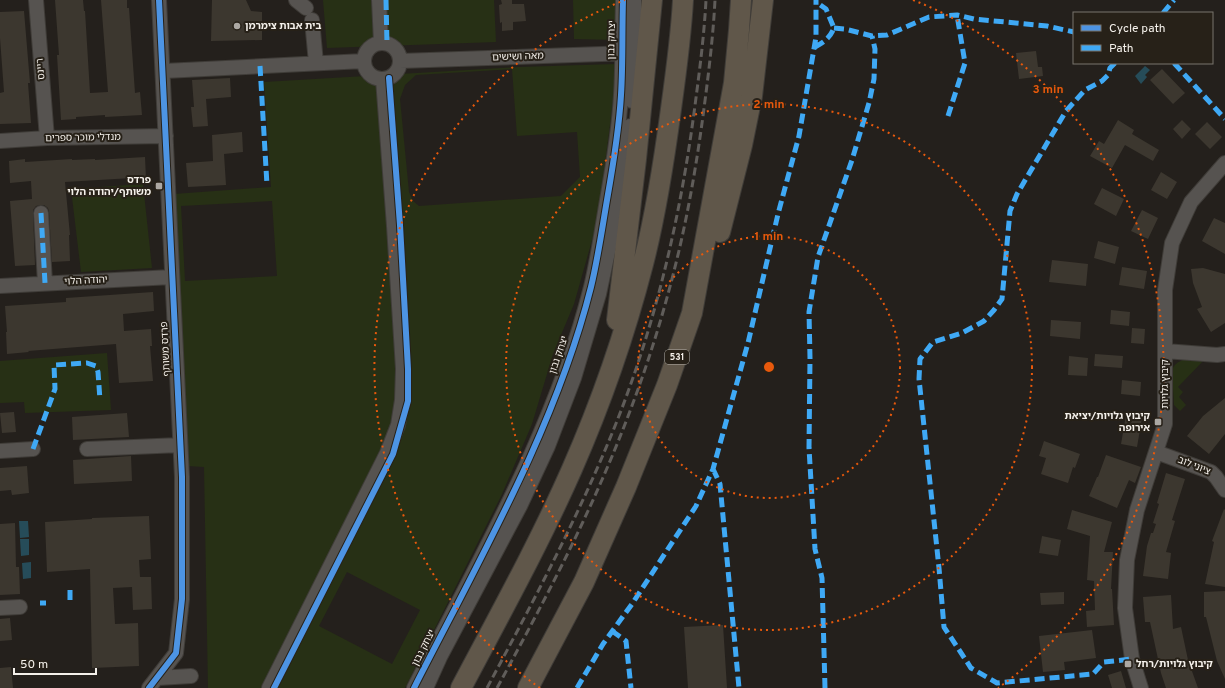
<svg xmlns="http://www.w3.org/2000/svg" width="1225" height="688" font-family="Overpass,'Noto Sans Hebrew',sans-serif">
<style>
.green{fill:#273015;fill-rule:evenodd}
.water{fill:#264c59}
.building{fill:#3c372f}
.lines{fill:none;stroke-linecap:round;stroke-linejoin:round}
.minor-casing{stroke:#3f3c38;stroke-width:16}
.highway-casing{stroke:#3f3c38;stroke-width:22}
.minor{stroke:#565350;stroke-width:14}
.highway{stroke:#60574a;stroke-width:20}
.rail{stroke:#605d5a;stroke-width:3;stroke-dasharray:8 4;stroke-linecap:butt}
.quiet{stroke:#3fa9f5;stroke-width:5;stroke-dasharray:10 5;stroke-linecap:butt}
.cycleway-casing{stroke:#272118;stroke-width:8}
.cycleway{stroke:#4d94e3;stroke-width:6}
.ring{fill:none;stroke:#e8590c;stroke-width:2;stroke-dasharray:2 4}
.poi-dot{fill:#aca8a3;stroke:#272118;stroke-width:1.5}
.labels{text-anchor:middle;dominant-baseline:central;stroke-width:4;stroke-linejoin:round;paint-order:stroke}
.shield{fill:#272118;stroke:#b7b3ac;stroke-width:1}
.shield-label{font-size:9px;font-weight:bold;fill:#f5f1eb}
.poi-label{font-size:10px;font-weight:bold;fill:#f5f1eb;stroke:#272118;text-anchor:start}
.street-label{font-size:10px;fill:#f5f1eb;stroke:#272118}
.centre{fill:#e8590c;stroke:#272118;stroke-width:2}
.ring-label{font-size:12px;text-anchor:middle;font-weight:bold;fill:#e8590c;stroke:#272118;stroke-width:4;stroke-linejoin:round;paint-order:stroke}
</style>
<rect width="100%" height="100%" fill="#24201c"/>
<path class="green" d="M323,0H494L496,42L327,48Z
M573,0H619V40L574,39Z
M616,64L615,85L598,219L574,304L553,354L532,424L502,494L405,688H208L204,467L188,466L174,194L271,187L264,82L519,67ZM512,69L517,136L577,132L580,177L561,196L419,206L413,201L409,192L400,99L405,85L416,75ZM272,201L277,276L185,281L181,206ZM347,572L420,610L392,664L319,626Z
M143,184L152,268L81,272L71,189Z
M107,353L111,410L25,413L24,402L0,403V361Z
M1185,359H1205L1178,387L1183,392L1179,397L1186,405L1180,411L1174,405L1172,372C1173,364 1178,362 1185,359Z"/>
<path class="water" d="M1145,66L1150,70L1145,75L1147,77L1141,84L1135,76Z
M19,521H28L29,537L20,538Z
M29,539V555L21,556L20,539Z
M31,562V578L23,579L22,563Z"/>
<path class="building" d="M55,0H83L84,11H85L90,93L108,92L101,0H127V8H129L135,93L140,92L142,115L105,117V115L76,117V119L61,120L57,55H59Z
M212,0H246L251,11L262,12V40L211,41Z
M501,0H512V4H524L526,21L513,22V30L502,31V22L500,23L499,5L502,4Z
M24,11L30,83H28L31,123L0,124V93L4,92L0,38V12Z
M1036,51L1038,67H1042L1043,76L1019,79L1016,53Z
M1162,69L1185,93L1173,104L1150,80Z
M230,78L231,97L206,99L208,126L193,127L191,107H194L192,80Z
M1118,120L1134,130L1132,134L1159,150L1153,161L1125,145L1112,168L1090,156L1099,141L1104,144Z
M1182,120L1191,129L1182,139L1173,129Z
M1207,122L1222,137L1210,149L1195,134Z
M242,132L243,152L224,154L226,185L188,187L186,163L213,161L212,135Z
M145,157L146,179L132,181V178L65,182L70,235H69L70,261L52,262L49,212L48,208L44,205H40L36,206L33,210V213L35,265L15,266L10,201L32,199L31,181L10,183L9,161L25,159V162L72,159V160L95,159V160Z
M1161,172L1177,182L1167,199L1151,190Z
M1102,188L1124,199L1116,216L1094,204Z
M1142,210L1158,218L1148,239L1131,231Z
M1214,218L1225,223V254L1202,241Z
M1098,241L1119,247L1115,264L1094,258Z
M1052,260L1088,264L1086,286L1049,282Z
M1122,267L1147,271L1144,289L1119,285Z
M1203,268L1225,274V323L1211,332L1197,309L1202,307L1193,283L1191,269Z
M153,292L154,311L123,314L124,331L151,329L152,346H150L153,381L119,383L116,344L28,351L29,352L7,354L6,332H7L5,306L66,302V298Z
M1111,310L1130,312L1129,326L1110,324Z
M1051,320L1081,322L1080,339L1050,336Z
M1132,328L1145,329L1144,344L1131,343Z
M1095,354L1123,356L1122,368L1094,366Z
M1069,356L1088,358L1087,376L1068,375Z
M1122,380L1141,382L1140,396L1121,394Z
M1225,398V434L1209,454L1187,436L1203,416Z
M14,412L16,432L2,433L0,413Z
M127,413L129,437L73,440L72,417Z
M1126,415L1142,418L1137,447L1121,444Z
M1044,441L1080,454L1075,468L1073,467L1068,483L1041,474L1046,458L1039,456Z
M1106,455L1141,467L1135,483L1129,480L1117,508L1089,496L1097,477H1098Z
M131,456L132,481L74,484L73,460Z
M27,466L29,493L12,495L11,490L0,491V468Z
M1166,473L1185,479L1172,520L1175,521L1166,552L1171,553L1168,579L1143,576L1147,546L1151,533H1153L1156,524L1153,523L1159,504L1157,503Z
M1224,509L1225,510V587L1205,584L1214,542L1212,541Z
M1072,510L1112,522L1104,552H1113L1111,589H1112L1114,625L1087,627L1086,611L1095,610L1094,581L1087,580L1090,536L1067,529Z
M149,516L151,559L139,560L140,577H151L152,609L133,610L132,587L113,588L115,624L138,623L139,666L92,668L90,569L47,572L45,522L92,519V518Z
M15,523L16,567H19L20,594L0,595V524Z
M1042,536L1061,540L1058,556L1039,553Z
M1225,591V679L1217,661L1206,617H1204V592Z
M1064,592V604L1041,605L1040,593Z
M1171,595L1173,629L1181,627L1188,660L1198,688H1166L1161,673L1150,622H1145L1143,597Z
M10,618L12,640L0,641V619Z
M723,625L727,688H688L684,627Z
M1092,630L1096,658L1064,662L1065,670L1043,672L1039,636Z
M11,667L13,688H0V668Z
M1121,671L1126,688H1112L1108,675Z"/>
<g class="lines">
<defs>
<path id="minor" d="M36,0L47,138
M296,0L306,8
M379,0L381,43
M312,20L316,63
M364 61a18 18 0 1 1 36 0a18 18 0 1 1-36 0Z
M400,61L631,53
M164,71L364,61
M632,101L636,53L634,0
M0,141L47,138L166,136
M41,213L45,283
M0,286L172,277
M1165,351L1217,355L1225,354
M87,449L180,445
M0,451L33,449
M1156,452L1211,472L1216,477L1225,490
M0,608L20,607
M158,678L191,676
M149,688L176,653L182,599V477L159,0
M269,688L387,453L398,425L402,400L403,369L394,226L383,79
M414,688C479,560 556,427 591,287C598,258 602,229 607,200C613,166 619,130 621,95C623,64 622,32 623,0
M426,688L440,657L520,506L548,446L574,378L599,294L621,191L630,126
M1141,688L1132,659L1125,608L1127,560L1137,510L1165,424V290L1172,243L1191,202L1225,163"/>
<path id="highway" d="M720,232L742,145L752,96L763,0
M617,320L636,159L652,0
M461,688C499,616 539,544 572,469C601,403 625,334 643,264C656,214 664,161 671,109C676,73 681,37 683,0
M528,688L584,582L626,487L667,385L692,313L734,83L739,30L741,0"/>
</defs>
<use href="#minor" class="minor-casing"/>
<use href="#highway" class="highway-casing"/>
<use href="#minor" class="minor"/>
<use href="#highway" class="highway"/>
<path class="rail" d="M487,688C534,600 580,514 617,421C656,322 680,218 694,113C699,75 704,38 706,0
M497,688C534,620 570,553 601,482C631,414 656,343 674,271C687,220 696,168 703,116C708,78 713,39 715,0"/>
<path class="quiet" d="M386,0L387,44
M1163,13L1174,0
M834,28L845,29L872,36L887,35L929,17L957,15L974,19L1047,26L1074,32
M815,47C824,42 830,38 834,28L826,9L816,2
M1115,63L1110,68L1108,75L1102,81L1085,90L1066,111L1017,194L1010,211L1002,299L994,310L984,321L962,333L933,342L920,359L919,379L939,568L944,627L971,668L997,683L1093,674L1104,662L1132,659
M1174,63L1225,119
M260,66L267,185
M948,116L965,63L957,15
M41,213L45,283
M33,449L55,389L54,365L87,363L96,366L98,372L100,400
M713,469L720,484L739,688
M70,590V602
M40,603H46
M612,631L626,641L631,688
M577,688L603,644L632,604L696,506L713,469L748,343L778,214L799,136L816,37V0
M825,688L822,578L815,549L809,448L810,358L809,312L818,257L852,160L869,103L874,79L875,49L872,36"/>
<defs>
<path id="cycleway" d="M149,688L176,653L182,599V477L159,0
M274,688L393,454L408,401V369L400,225L389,78
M414,688C479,560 556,427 591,287C598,258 602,229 607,200C613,166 619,130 621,95C623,64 622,32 623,0"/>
</defs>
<use href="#cycleway" class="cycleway-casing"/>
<use href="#cycleway" class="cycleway"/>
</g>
<g class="ring">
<circle cx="769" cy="367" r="131"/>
<circle cx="769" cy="367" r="263"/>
<path d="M540 688A394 394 0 0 1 625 0M913 0A394 394 0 0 1 998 688"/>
</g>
<g class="poi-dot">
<circle cx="237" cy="26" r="4"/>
<rect x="155" y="182" width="8" height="8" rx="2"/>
<rect x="1154" y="418" width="8" height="8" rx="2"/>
<rect x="1124" y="660" width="8" height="8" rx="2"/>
</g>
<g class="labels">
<rect class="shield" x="665" y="350" width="24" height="14" rx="3"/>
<g class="shield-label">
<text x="677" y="357">531</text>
</g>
<g class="poi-label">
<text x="245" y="26">בית אבות צימרמן</text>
<text x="151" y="180" text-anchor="end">פרדס<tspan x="151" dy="12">משותף/יהודה הלוי</tspan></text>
<text x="1150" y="416" text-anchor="end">קיבוץ גלויות/יציאת<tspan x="1150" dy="12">אירופה</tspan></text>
<text x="1136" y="664">קיבוץ גלויות/רחל</text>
</g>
<g class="street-label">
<text transform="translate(612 40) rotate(-89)">יצחק נבון</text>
<text transform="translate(518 57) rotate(-2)">מאה ושישים</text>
<text transform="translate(41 69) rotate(-95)">ריינס</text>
<text transform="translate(83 138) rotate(-1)">מנדלי מוכר ספרים</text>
<text transform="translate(86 281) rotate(-3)">יהודה הלוי</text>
<text transform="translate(166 349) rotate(-93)">פרדס משותף</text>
<text transform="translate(559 355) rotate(-71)">יצחק נבון</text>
<text transform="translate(1165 384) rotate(-90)">קיבוץ גלויות</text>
<text transform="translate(1194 466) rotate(22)">ציוני לוב</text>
<text transform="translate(424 648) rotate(-63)">יצחק נבון</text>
</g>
</g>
<circle cx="769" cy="367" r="6" class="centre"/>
<g class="ring-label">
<text x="1048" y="93">3 min</text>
<text x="769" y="108">2 min</text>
<text x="769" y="240">1 min</text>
</g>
<rect x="1073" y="12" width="140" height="52" fill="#272118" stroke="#79746c"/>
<rect x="1081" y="25" width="20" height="6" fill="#4d94e3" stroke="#79746c"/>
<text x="1109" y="32" font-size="12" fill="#f5f1eb">Cycle path</text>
<rect x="1081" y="45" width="20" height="6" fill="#3fa9f5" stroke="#79746c"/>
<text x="1109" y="52" font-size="12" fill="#f5f1eb">Path</text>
<path d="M14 668v6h82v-6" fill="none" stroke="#f5f1eb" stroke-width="2"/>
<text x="20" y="668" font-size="12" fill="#f5f1eb" stroke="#272118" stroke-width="3" paint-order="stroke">50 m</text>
</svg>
